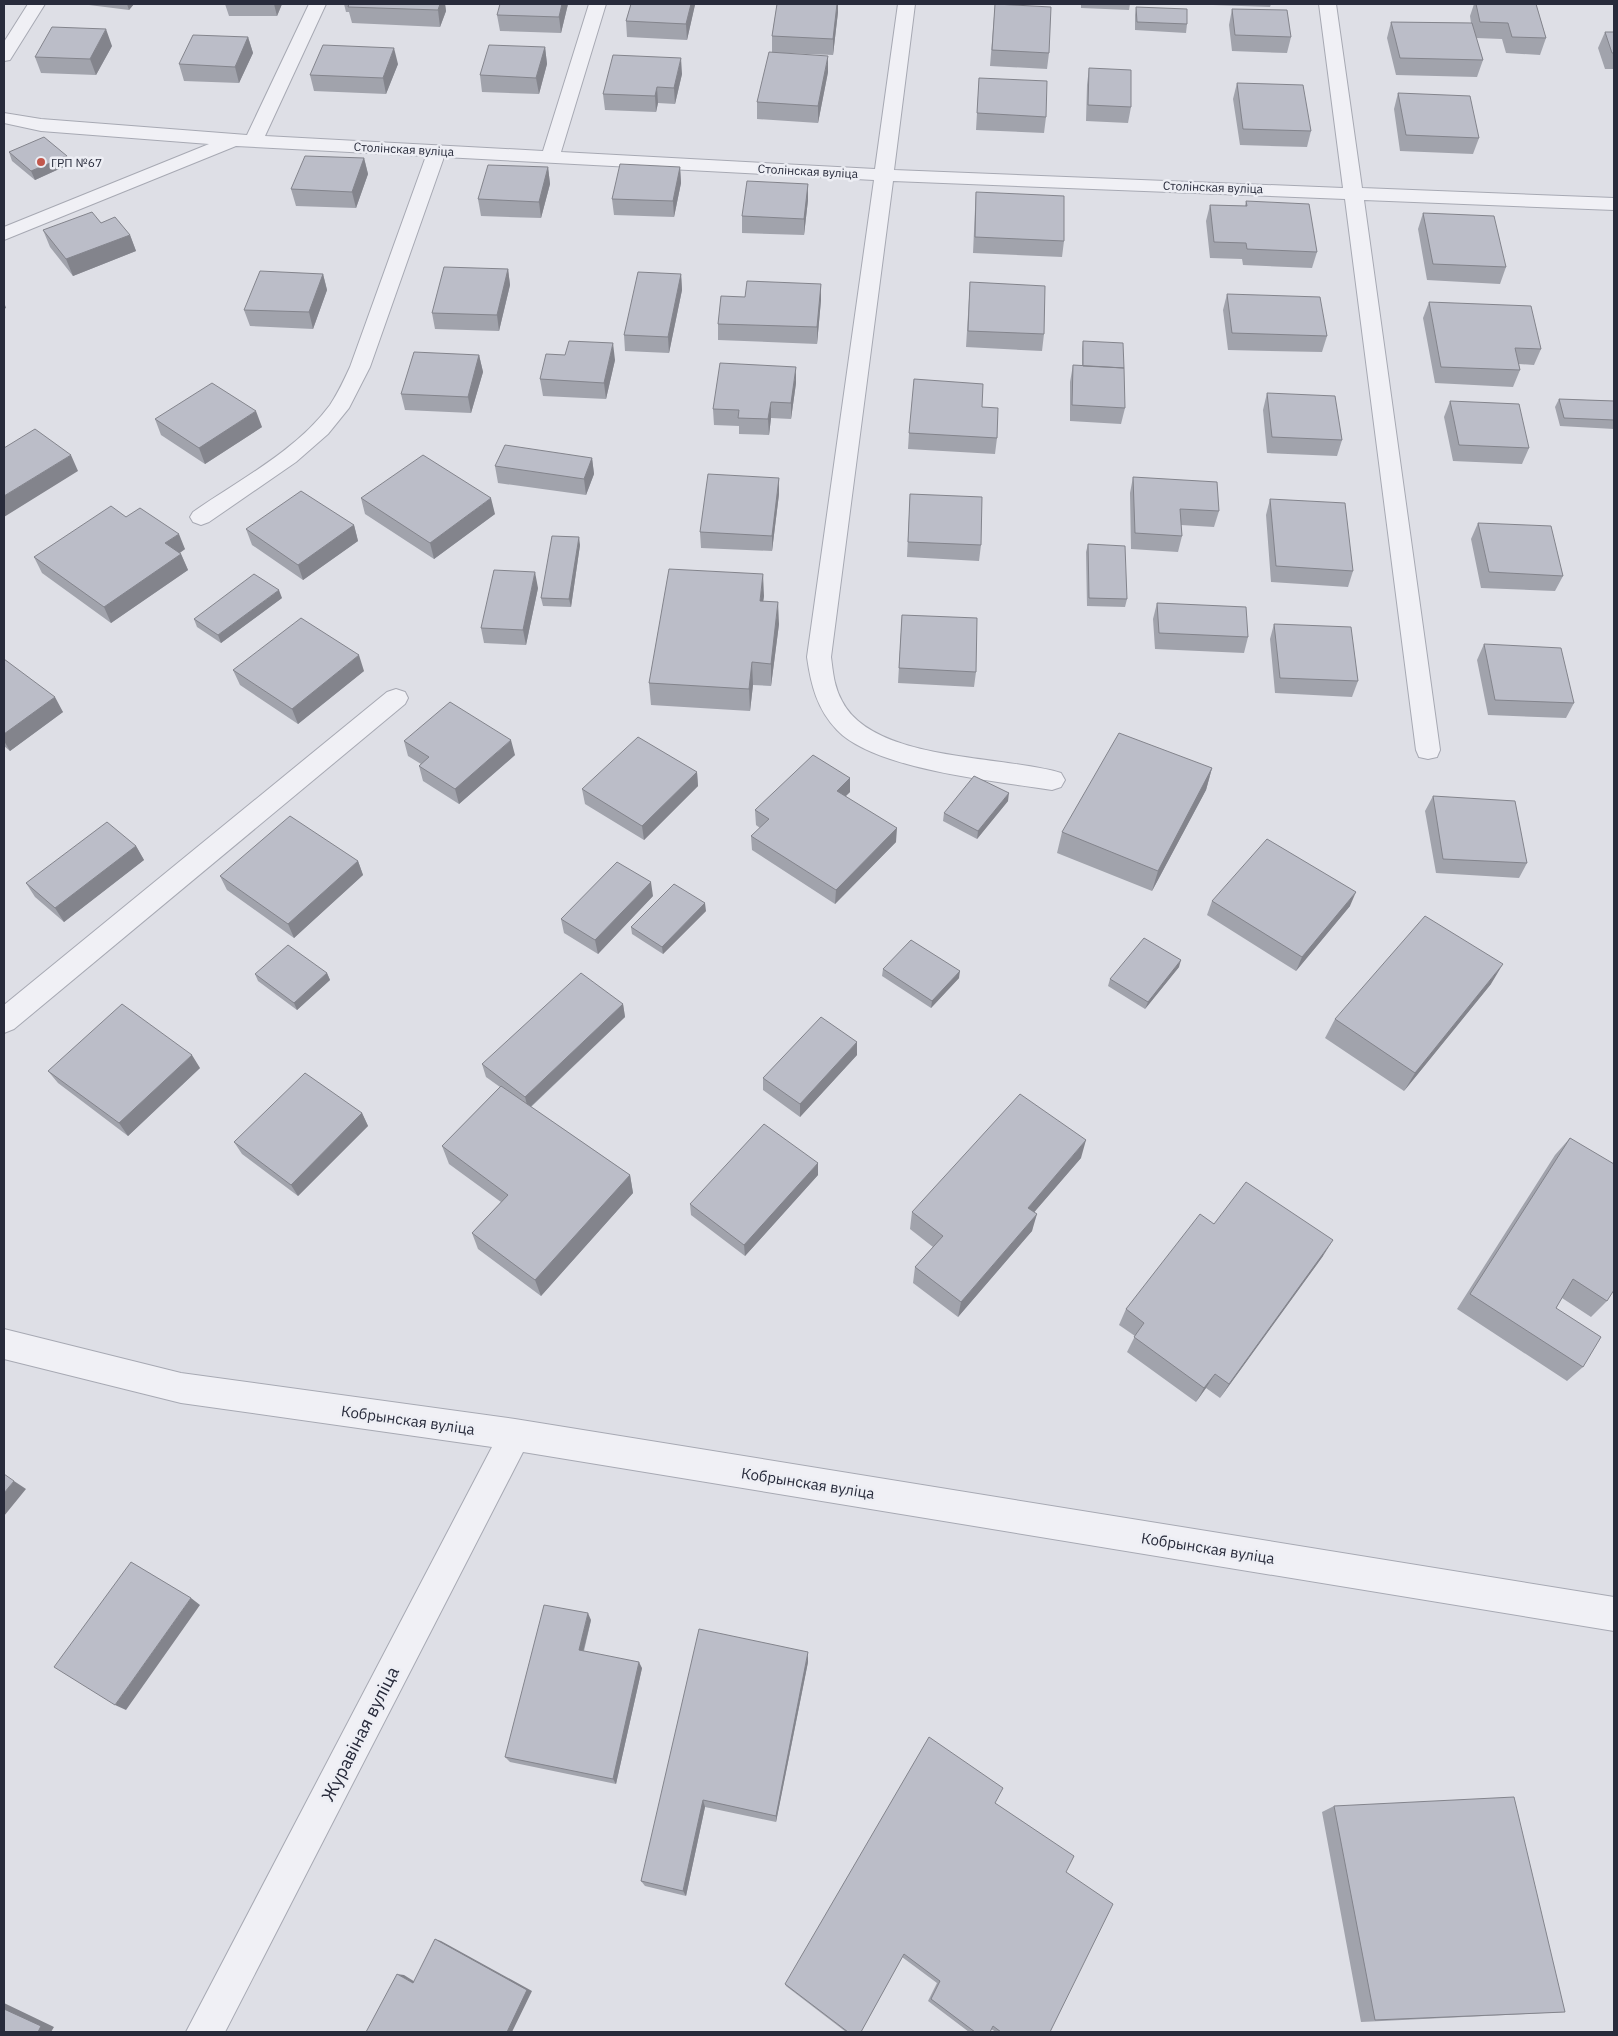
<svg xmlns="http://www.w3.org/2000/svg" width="1618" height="2036" font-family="'IBM Plex Sans',sans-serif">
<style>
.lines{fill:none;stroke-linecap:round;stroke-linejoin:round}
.minor-casing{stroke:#a7a9b3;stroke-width:2}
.minor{fill:#f0f0f5;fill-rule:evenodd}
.wall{fill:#a1a3ac}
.shaded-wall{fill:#83848c}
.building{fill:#bbbdc8;stroke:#83848c}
.poi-dot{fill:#c2574c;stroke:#edeef4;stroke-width:2}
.labels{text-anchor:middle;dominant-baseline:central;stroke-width:5;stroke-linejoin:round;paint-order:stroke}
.far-street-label{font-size:12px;fill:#282b3b;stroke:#edeef4}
.far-poi-label{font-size:12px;fill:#282b3b;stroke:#edeef4;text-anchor:start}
.street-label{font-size:15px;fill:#282b3b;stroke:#edeef4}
.near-street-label{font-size:18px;fill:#282b3b;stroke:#edeef4}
</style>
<rect width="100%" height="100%" fill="#dedfe6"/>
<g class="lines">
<defs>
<path id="minor" d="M28,4H45L10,60L4,61V42Z
M309,4H326L265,136L543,151L589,4H606L561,152L875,169L898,4H915L894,170L1343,188L1319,4H1336L1362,188L1614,198V210L1364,200L1440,750L1437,757L1428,759L1419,757L1416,750L1345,199L893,181L831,657C833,672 834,687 842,701C873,762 1003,755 1061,773L1065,780L1061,787L1052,790C997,781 875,770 837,730C817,709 811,685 807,657L874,180L444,157L370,367L349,408L328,434L296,462L209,522L201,525L193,522L190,517L193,512C239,480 296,451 330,405C338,393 344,380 350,367L426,156L236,146L4,240V227L209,144L41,131L4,123V113L41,119L247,135Z
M396,689L405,692L408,698L405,704L14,1029L4,1033V1005L387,692Z
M4,1329L181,1373L515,1419L1614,1597V1631L523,1452L225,2032H186L492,1447L181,1403L4,1359Z"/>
</defs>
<use href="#minor" class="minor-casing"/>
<use href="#minor" class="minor"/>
</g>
<path class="wall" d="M80,4H134L129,10L81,4Z
M225,4H282L277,16H229Z
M344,4H445L446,11L440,27L352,23L349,12H346Z
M568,4L561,33L500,31L497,15Z
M631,4H695L687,40L627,37L626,21Z
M777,4H838V12L833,55L782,53L828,72L818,123L757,119V102L772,52V36Z
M995,4L1049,53L1047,69L990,66Z
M1081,4H1130L1129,10L1081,8Z
M1213,4H1271L1270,7L1213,5Z
M1474,4H1536L1546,38L1540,55L1506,53L1502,39L1476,38L1483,60L1477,77L1396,75L1387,38L1391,22L1471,23L1470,16Z
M1136,7L1187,24L1186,33L1135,30V15Z
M1232,9L1291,37L1287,53L1232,51L1229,25Z
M1605,32H1614V69H1605L1598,48Z
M248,37L253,53L239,83L184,81L179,64Z
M112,46L96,75L41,73L35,57Z
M545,47L547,64L539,94L482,92L480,75Z
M398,64L386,94L314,91L310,75Z
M1089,68L1131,107L1128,123L1086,121L1087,85Z
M682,74L675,104L658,103L656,112L605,110L603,94Z
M979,78L1046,117L1044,133L976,130Z
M1237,83L1311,131L1307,147L1240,145L1233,99Z
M1398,93L1479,138L1473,154L1400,151L1394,109Z
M9,152L70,164L35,180L12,161Z
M364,158L368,174L356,208L296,206L291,189Z
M548,167L550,184L541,218L481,216L478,199Z
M680,167L681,183L674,217L614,215L612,199Z
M808,184V200L804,235L742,233V216Z
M976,192L1064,241L1062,257L973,253L975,209Z
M1246,201L1317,252L1312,268L1243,265L1242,259L1210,258L1206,221L1210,205L1245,206Z
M1423,213L1506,267L1500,284L1427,280L1418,229Z
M101,223L130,235L136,251L73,276L50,247L43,230Z
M508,269L510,285L499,331L435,329L432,313Z
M323,274L327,290L313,329L250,326L244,310Z
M681,274L682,290L669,353L625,351L624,335Z
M970,282L1044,334L1042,351L966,347Z
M821,284V300L817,344L718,340V324L745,297Z
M1227,294L1327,336L1322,352L1228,350L1223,310Z
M1429,302L1541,349L1534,365L1519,364L1520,370L1513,387L1435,383L1423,318Z
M1083,341L1125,408L1121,424L1070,421V382L1073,365L1082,366V349Z
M479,355L483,372L471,413L405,410L401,394Z
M615,360L606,399L543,396L540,379Z
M796,383L791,419L771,418L769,435L739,434V426L714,425L713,409Z
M1267,393L1342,440L1337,456L1267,453L1263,410Z
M1559,399L1614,401V429L1560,426L1555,407Z
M1450,401L1529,448L1522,464L1453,461L1444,417Z
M982,407L997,438L995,454L908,449L909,433Z
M155,419L262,427L205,464L161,435Z
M592,458L594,474L586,495L498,483L495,466Z
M1133,477L1219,511L1214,527L1181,525L1182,536L1178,552L1131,549L1130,493Z
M779,478V494L772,551L701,548L700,532Z
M910,494L981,545L979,561L907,557Z
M361,498L495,514L434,559L365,514Z
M1270,499L1353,571L1348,587L1271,582L1266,515Z
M126,517L185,549L180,553L181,554L188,570L111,623L42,573L34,557Z
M1478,523L1563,576L1555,591L1481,588L1471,539Z
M354,525L358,541L303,580L252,545L246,529Z
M1088,544L1127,599L1125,607L1087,606L1086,552Z
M580,545L571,607L543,606L541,598Z
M538,588L526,645L484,643L481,628Z
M764,596L763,601L779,624L771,686L753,685L750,711L651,705L649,683Z
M282,598L221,643L197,627L194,619Z
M1157,603L1248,637L1244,653L1155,649L1153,619Z
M902,615L976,672L974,687L898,683Z
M1274,624L1358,681L1352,697L1275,693L1270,639Z
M1484,644L1574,703L1566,718L1488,715L1477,660Z
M4,659L63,712L10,751L4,746Z
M233,670L364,671L298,724L240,685Z
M404,741L515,755L459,804L423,781L419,766L421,764L408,756Z
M1212,768L1206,790L1152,891L1057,853L1062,832Z
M697,772L698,786L644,840L585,804L582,789Z
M850,792L846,796L896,842L835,904L752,850L751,836L760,828L756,825L755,810Z
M1433,796L1527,863L1519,878L1436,873L1425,811Z
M1008,801L977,839L943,821L944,813Z
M136,846L144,860L64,922L35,897L26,883Z
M358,861L363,875L294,938L227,890L220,876Z
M653,896L598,954L564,933L561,919Z
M1212,901L1350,906L1296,971L1207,915Z
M706,911L663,954L632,934L631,927Z
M1179,967L1145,1009L1108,986L1110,979Z
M883,969L959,978L931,1008L882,976Z
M327,973L330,980L297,1010L258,981L255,974Z
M1491,984L1404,1091L1325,1038L1335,1019Z
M623,1004L625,1017L531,1107L630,1175L633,1193L541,1296L478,1249L472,1233L501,1202L449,1164L442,1146L500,1087L486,1077L482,1064Z
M857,1055L800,1117L763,1090V1078Z
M200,1068L128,1136L58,1083L48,1071Z
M362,1113L368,1126L298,1196L242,1154L234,1142Z
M1570,1138L1607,1301L1591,1317L1562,1298L1556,1308L1583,1367L1567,1381L1457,1309L1555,1155Z
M1081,1158L1034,1212L1032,1231L958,1317L913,1283L915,1267L933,1247L910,1229L912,1212Z
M818,1175L745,1256L691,1215L690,1204Z
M1214,1224L1323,1256L1220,1398L1206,1388L1196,1402L1127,1352L1135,1336L1119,1325L1126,1309Z
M591,1620L584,1651L642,1668L616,1784L510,1762L505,1757Z
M808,1662L776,1822L705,1807L686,1896L645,1886L641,1881Z
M995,1803L1066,1872L1050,2032H996L991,2029L990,2032H969L928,2001L937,1983L902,1957L861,2032H846L786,1986L785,1984Z
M1334,1806L1565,2012L1361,2022L1322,1812Z"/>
<path class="shaded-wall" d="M127,4H134L129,10Z
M274,4H282L277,16Z
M440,4H445L446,11L440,27L438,10Z
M562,4H568L561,33L559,17Z
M691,4H695V5L687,40L686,24Z
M837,4H838V12L833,55V39Z
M106,29L112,46L96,75L90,59Z
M248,37L253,53L239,83L235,67Z
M545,47L547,64L539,94L536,78Z
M394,48L398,64L386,94L383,78Z
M828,56V72L818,123V106Z
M681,58L682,74L675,104L674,88Z
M657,87L658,103L656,112L655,96Z
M67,156L70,164L35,180L31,171Z
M364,158L368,174L356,208L352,192Z
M548,167L550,184L541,218L539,202Z
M680,167L681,183L674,217L673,201Z
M808,184V200L804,235V219Z
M130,235L136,251L73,276L66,259Z
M508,269L510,285L499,331L497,315Z
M323,274L327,290L313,329L309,312Z
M681,274L682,290L669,353L668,337Z
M821,284V300L817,344V327Z
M4,302L6,308L4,309Z
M613,343L615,360L606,399L604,383Z
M479,355L483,372L471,413L468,397Z
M796,367V383L791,419V403Z
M771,402V418L769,435L768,419Z
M256,411L262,427L205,464L199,448Z
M71,455L78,471L4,517V496Z
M592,458L594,474L586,495L584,479Z
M779,478V494L772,551V536Z
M491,498L495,514L434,559L430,543Z
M354,525L358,541L303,580L298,565Z
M179,534L185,549L172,558L165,543Z
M579,537L580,545L571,607L569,599Z
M181,554L188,570L111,623L104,607Z
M535,572L538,588L526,645L523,630Z
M763,574L764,596L760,623V601Z
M279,590L282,598L221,643L218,635Z
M778,602L779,624L771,686V664Z
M359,655L364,671L298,724L292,709Z
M752,662L753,685L750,711L749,689Z
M55,697L63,712L10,751L4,741V734Z
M511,740L515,755L459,804L455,789Z
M1212,768L1206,790L1152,891L1158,871Z
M697,772L698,786L644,840L642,826Z
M850,778V792L836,805L837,791Z
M1009,793L1008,801L977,839L978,831Z
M897,828L896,842L835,904L836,890Z
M136,846L144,860L64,922L55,908Z
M358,861L363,875L294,938L288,924Z
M651,882L653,896L598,954L595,940Z
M1356,892L1350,906L1296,971L1302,957Z
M705,903L706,911L663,954L662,947Z
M1181,960L1179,967L1145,1009L1148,1002Z
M1503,964L1491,984L1404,1091L1415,1073Z
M960,971L959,978L931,1008L932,1001Z
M327,973L330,980L297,1010L294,1003Z
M623,1004L625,1017L528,1109L525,1097Z
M857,1042V1055L800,1117V1104Z
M192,1055L200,1068L128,1136L119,1123Z
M362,1113L368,1126L298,1196L291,1185Z
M1086,1140L1081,1158L1024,1224L1028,1208Z
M818,1163V1175L745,1256L744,1245Z
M630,1175L633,1193L541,1296L535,1280Z
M1037,1214L1032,1231L958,1317L961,1302Z
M1333,1240L1323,1256L1220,1398L1229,1384Z
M1215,1374L1206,1388L1196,1402L1204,1388Z
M14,1481L26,1489L4,1516V1493Z
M191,1598L200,1605L126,1710L115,1705Z
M588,1613L591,1620L582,1656L579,1650Z
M808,1652V1662L776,1822V1816Z
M639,1662L642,1668L616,1784L613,1779Z
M703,1800L705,1807L686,1896L683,1891Z
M435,1939L441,1941L532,1991L512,2032H507Z
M397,1974L404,1975L420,1985L413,1983Z
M4,2003L54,2027L51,2032H38L4,2009Z"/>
<path class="building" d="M349,4H440L438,10L348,7Z
M500,4H562L559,17L497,15Z
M631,4H691L686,24L626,21Z
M777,4H837L833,39L772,36Z
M995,4L1051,7L1049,53L992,50Z
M1476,4H1536L1546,38L1512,37L1508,23L1480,22Z
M1136,7L1187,9V24L1137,22Z
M1232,9L1287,10L1291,37L1235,35Z
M1391,22L1472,23L1483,60L1400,58Z
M52,27L106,29L90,59L35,57Z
M1605,32H1614V53H1612Z
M193,35L248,37L235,67L179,64Z
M323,45L394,48L383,78L310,75Z
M489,45L545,47L536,78L480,75Z
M769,52L828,56L818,106L757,102Z
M613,55L681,58L674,88L657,87L655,96L603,94Z
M1089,68L1131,70V107L1088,105Z
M979,78L1047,81L1046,117L977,113Z
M1237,83L1303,85L1311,131L1243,129Z
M1398,93L1470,96L1479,138L1406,135Z
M44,137L67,156L31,171L9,152Z
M305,156L364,158L352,192L291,189Z
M620,164L680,167L673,201L612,199Z
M488,165L548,167L539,202L478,199Z
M747,181L808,184L804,219L742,216Z
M976,192L1064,196V241L975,237Z
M1246,201L1309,204L1317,252L1247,249L1246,243L1214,242L1210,205L1247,206Z
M92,212L101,223L115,217L130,235L66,259L43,230Z
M1423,213L1494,216L1506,267L1433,264Z
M444,267L508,269L497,315L432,313Z
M260,271L323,274L309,312L244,310Z
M638,272L681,274L668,337L624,335Z
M747,281L821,284L817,327L718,324L721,296L745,297Z
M970,282L1045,286L1044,334L968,331Z
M1227,294L1320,297L1327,336L1232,333Z
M1429,302L1531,306L1541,349L1515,348L1520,370L1441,367Z
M569,341L613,343L604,383L540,379L546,354L565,355Z
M1083,341L1123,343L1124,368L1083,366Z
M414,352L479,355L468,397L401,394Z
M720,363L796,367L791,403L771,402L768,419L738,418L739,410L713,409Z
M1073,365L1124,368L1125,408L1072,405Z
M914,379L983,384L982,407L998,408L997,438L909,433Z
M212,383L256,411L199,448L155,419Z
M1267,393L1335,396L1342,440L1272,437Z
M1559,399L1614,401V420L1564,418Z
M1450,401L1519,404L1529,448L1459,445Z
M35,429L71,455L4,496V448Z
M505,445L592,458L584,479L495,466Z
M423,455L491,498L430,543L361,498Z
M708,474L779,478L772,536L700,532Z
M1133,477L1217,482L1219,511L1180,509L1182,536L1135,533Z
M301,491L354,525L298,565L246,529Z
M910,494L982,497L981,545L908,542Z
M1270,499L1345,503L1353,571L1276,566Z
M111,506L126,517L140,508L179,534L165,543L181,554L104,607L34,557Z
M1478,523L1551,526L1563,576L1489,572Z
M552,536L579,537L569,599L541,598Z
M1088,544L1125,546L1127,599L1089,598Z
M669,569L763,574L760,601L778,602L771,664L752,662L749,689L649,683Z
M494,570L535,572L523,630L481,628Z
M254,574L279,590L218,635L194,619Z
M1157,603L1246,607L1248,637L1159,633Z
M902,615L977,618L976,672L899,668Z
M301,618L359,655L292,709L233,670Z
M1274,624L1351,627L1358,681L1280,678Z
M1484,644L1561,648L1574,703L1495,700Z
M4,659L55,697L4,734Z
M450,702L511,740L455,789L419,766L429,757L404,741Z
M1119,733L1212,768L1158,871L1062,832Z
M638,737L697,772L642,826L582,789Z
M813,755L850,778L837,791L897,828L836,890L751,836L769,819L755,810Z
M974,776L1009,793L978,831L944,813Z
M1433,796L1515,801L1527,863L1443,859Z
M290,816L358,861L288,924L220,876Z
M107,822L136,846L55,908L26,883Z
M1267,839L1356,892L1302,957L1212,901Z
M617,862L651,882L595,940L561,919Z
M674,884L705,903L662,947L631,927Z
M1425,916L1503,964L1415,1073L1335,1019Z
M1144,938L1181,960L1148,1002L1110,979Z
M911,940L960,971L932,1001L883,969Z
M288,945L327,973L294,1003L255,974Z
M581,973L623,1004L525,1097L482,1064Z
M122,1004L192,1055L119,1123L48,1071Z
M821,1017L857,1042L800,1104L763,1078Z
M305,1073L362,1113L291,1185L234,1142Z
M501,1086L630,1175L535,1280L472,1233L508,1195L442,1146Z
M1020,1094L1086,1140L1028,1208L1037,1214L961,1302L915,1267L943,1236L912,1212Z
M764,1124L818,1163L744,1245L690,1204Z
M1570,1138L1614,1164V1290L1607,1301L1573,1279L1556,1308L1601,1337L1583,1367L1470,1294Z
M1246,1182L1333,1240L1229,1384L1215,1374L1204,1388L1134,1337L1144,1323L1126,1309L1200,1214L1214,1224Z
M4,1474L14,1481L4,1493Z
M131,1562L191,1598L115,1705L54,1667Z
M544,1605L588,1613L579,1650L639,1662L613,1779L505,1757Z
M699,1629L808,1652L776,1816L703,1800L683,1891L641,1881Z
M929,1737L1003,1788L995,1803L1074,1856L1066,1872L1113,1904L1050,2032H1001L993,2026L990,2032H975L931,1999L940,1981L904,1954L861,2032H848L785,1984Z
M1514,1797L1565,2012L1375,2020L1334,1806Z
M435,1939L527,1990L507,2032H366L397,1974L413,1983Z
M4,2009L41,2026L38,2032H4Z"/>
<circle class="poi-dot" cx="41" cy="162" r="5"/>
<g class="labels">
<g class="far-street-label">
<text transform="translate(404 149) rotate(3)">Столінская вуліца</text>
<text transform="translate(808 171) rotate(3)">Столінская вуліца</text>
<text transform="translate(1213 187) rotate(2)">Столінская вуліца</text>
</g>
<g class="far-poi-label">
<text x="51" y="162">ГРП №67</text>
</g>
<g class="street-label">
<text transform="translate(408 1420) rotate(8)">Кобрынская вуліца</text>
<text transform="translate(808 1483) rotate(9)">Кобрынская вуліца</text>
<text transform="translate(1208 1548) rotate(9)">Кобрынская вуліца</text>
</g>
<g class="near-street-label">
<text transform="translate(360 1734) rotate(-63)">Журавіная вуліца</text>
</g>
</g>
<rect width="1618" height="2036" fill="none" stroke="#282b3b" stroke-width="10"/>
</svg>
